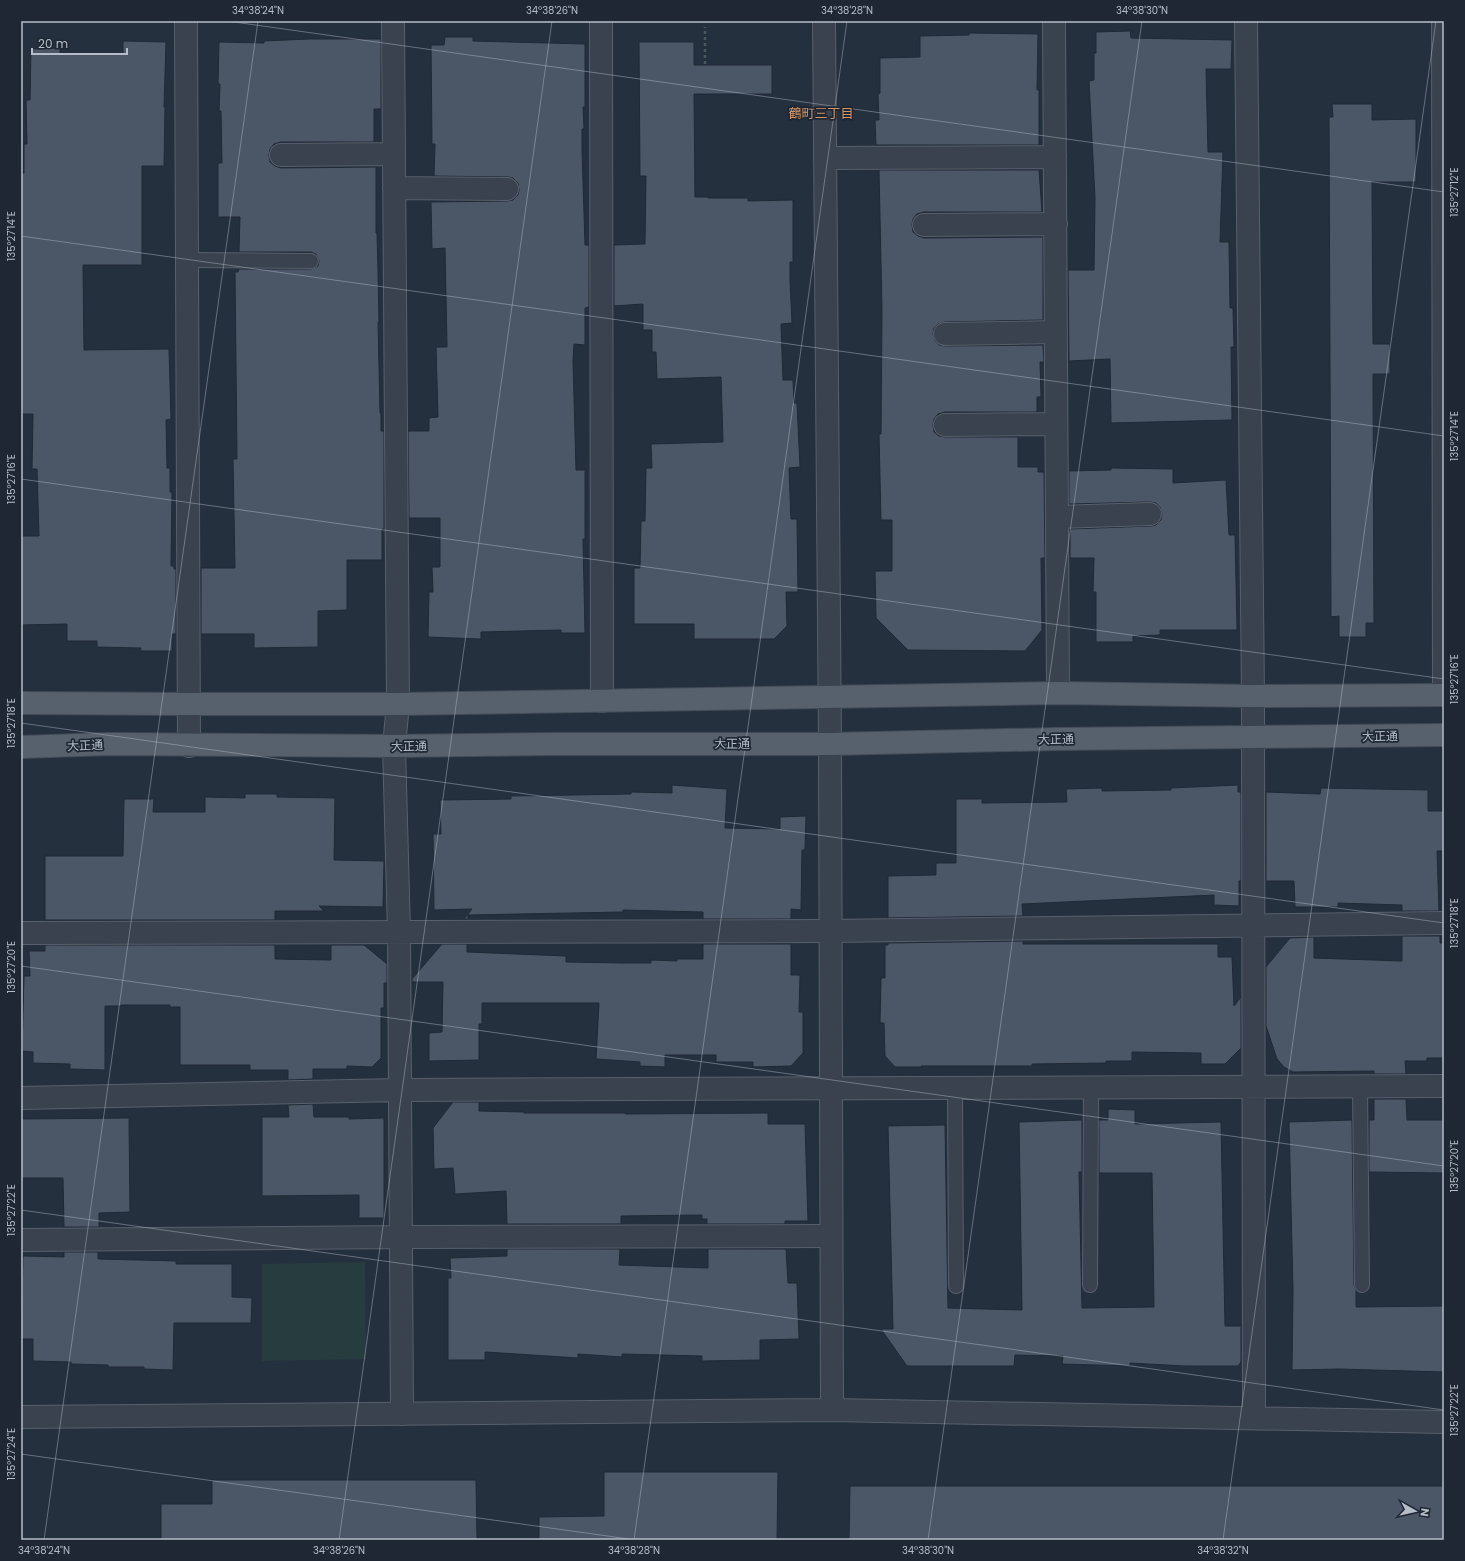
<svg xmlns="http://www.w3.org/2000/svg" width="1465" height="1561" font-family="Poppins,'Noto Sans JP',sans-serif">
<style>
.green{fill:#273c3f}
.building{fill:#4b5767;stroke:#202935}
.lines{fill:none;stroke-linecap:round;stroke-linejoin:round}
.service-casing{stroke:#57606c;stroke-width:16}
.minor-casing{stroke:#57606c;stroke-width:24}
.tertiary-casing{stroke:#57606c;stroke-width:24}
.primary-casing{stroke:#424b57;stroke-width:24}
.path{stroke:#45595c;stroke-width:2.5;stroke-dasharray:3 3;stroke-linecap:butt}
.service{stroke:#39424e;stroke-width:14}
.minor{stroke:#39424e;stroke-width:22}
.tertiary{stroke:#39424e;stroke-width:22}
.primary{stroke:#57616e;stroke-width:22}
.ticks{fill:none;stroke:#b5bdc9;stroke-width:1;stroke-opacity:0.45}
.labels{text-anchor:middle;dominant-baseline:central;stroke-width:3.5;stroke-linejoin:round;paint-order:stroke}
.street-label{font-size:12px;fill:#b5bdc9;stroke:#1e2733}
.neighbourhood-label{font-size:13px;fill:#d39566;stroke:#1e2733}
.neatline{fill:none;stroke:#b5bdc9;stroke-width:1.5}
.ticks-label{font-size:10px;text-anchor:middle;fill:#b5bdc9}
</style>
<rect width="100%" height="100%" fill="#25303e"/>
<path class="green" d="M365,1262L366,1359L262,1361V1264Z"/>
<path class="building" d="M1130,31L1131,38L1232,40L1231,69H1206L1208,152H1223L1220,242H1229L1230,308H1233L1234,347H1231L1232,420L1111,423L1110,359L1069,361L1068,270H1094L1095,198L1089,81L1094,80V53H1096V32Z
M969,33L1038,34L1037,90H1039V145H876L875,120H879L878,94L880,93V58L920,57V36L969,35Z
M445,37H473V41L585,44V107H583L584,129H582V149L585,245H589V307L585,308V345L574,344L573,361L576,470H585V539H583L585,633H561V630L481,632V639L428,637L429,592H433L432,567H440V518H409L408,431H429V418L438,417L436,347H447L445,248L432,249L431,202L507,201L513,200L518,195L519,190L518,183L513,178L508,177L434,176L435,144H432L431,45H444Z
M309,39H381V109H374V142H281L274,144L270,149L269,155L270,162L275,166L281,168L376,167V233H377L378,271L379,322H378L380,413H381V431H384V529H382V560H347V610L318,611V647L254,648V634H201V568H235L233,459H237L235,272H238L239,269H311L318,266L319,261L316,254L311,252H239L240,217H218V163H222L221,111H219L220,84H218L219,42L264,43V41Z
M123,41L166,42L164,107H165L164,166H142V265H83L84,350L169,349L171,419L166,420L167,468H170V492H172L171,566H174V569H176V634H172V651H140L141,648L97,647V641H67V624L21,625V536H39L37,469H32L33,414H21V173H24V144H27L26,100H30L31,49L60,48V54H123Z
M639,42H694V65H772V94H694L695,197H708V198H748V201L793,200V262H790V280L792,323L781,324L783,380H793L794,403H797L800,467L789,468L791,519H797L798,592H786L787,626L774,639H694V624H634V568H640L641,521H645L646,468H652L651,444L723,442L721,377L657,379L656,352H652V330H643V304L614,306V245L645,244L646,176H640Z
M1332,104H1372V120L1416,119V182H1372L1373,344H1390V374H1373L1374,623H1366V637H1339V616L1331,617L1329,117H1333Z
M879,170H1039L1042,212H924L917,214L913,219L912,225L913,232L918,236L924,238L1043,237V320L945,322L938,324L934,328L933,334L935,341L939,345L945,346L1043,345L1044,362H1040L1041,397H1037V412H945L938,414L934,419L933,425L934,432L939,436L945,437H1018V467H1038V472H1044L1045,558H1041L1042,630L1025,651L908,650L876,618L875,571H892V520H881L879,434H881L882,310Z
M1111,468L1173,469V483L1226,480L1229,535H1235L1237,630H1160V635L1133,636V642H1096V592H1093L1094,558H1070V529L1151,526L1156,525L1161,520L1162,514L1160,507L1156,503L1150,502L1069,504V471L1111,470Z
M672,785L727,789L725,828L780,829V817L806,816L805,850H802L801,910L791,909V919H703V912L623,910V912L468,915V919H464L472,909L434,910L433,834H441L440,800L511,799V796L631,794V792L672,793Z
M1238,785V792H1241V881H1239V906L1214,905V895L1022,904L1023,916L888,918V876L936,875V863H956V799H982V803L1067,802L1066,789L1102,788V791L1171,790V788Z
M1321,788L1428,790V811H1444V851H1437L1439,911H1402V905L1338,903V907H1295L1294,881H1266V792L1320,794Z
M245,794H277V797L335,798L334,860L384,861L383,907L319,906L324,911H275V920H45V856H123L124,799H154L153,812H205V797L245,798Z
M1402,936H1440V943H1444V1058H1427V1061H1405L1406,1074H1374V1071L1293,1072L1284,1067L1277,1059L1266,1026V967L1290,938L1314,937V958L1402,961Z
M1023,941V944H1218V957H1232L1234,1006L1241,997V1048L1225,1064H1201V1053L1132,1052V1061H1106V1063L1032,1064V1066H921V1067H895L885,1056L884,1023H880L881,978H885V945H888V943Z
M442,944H467V952L566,956V962L623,963H651V960L677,961V959H703V944H791V975H800L799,1012H803V1053L791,1066L753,1067V1062H716V1055H665V1067L640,1066V1062L596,1059L599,1003H482V1024H479V1060L429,1061V1033L442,1032L443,982H412V979Z
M45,945H275V959L331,960V945H364L387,964V983H384V1008H381V1058L372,1067L347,1066V1069H313V1079L288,1080V1070H250V1065H180V1007H170V1005H121V1006H105V1070L70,1069V1064L33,1063V1052L22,1051L24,976H30L29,951H45Z
M1374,1099H1406L1407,1120H1444V1173L1369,1172V1120H1374Z
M453,1102H479V1111L524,1112V1113H625V1114L768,1113V1124H805L808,1221H785V1224H707V1219H702V1215L621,1216V1224H507L506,1191L455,1194L453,1168L434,1169L433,1128Z
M313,1104L314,1117H349V1119L384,1118V1218H359V1195L262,1196V1117H289L288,1105Z
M1108,1109L1135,1110V1124L1221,1122L1225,1326H1241V1362L1238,1366H1185L1130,1363V1366L1062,1364L1063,1356L1015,1355L1014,1366H907L881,1329H893L888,1126L945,1125L948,1308L1022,1310L1019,1122L1082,1120V1172H1079L1082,1308L1154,1307L1152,1173H1099V1120H1108Z
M129,1118L130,1212L99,1213V1227H64L63,1178H21V1119Z
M1352,1120L1354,1285L1356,1290V1307L1444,1306V1372L1339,1369L1292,1370L1293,1290L1289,1122Z
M507,1249H620L619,1265L708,1268V1249H786L788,1283H797L799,1339L760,1340V1360L702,1361V1356L622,1354V1357L578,1354V1358L485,1352V1360H448V1278H451L450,1258L507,1256Z
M64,1252H98V1259L176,1261V1264H232V1297L252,1298L251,1323H174L173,1370L144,1369V1367H108V1365L71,1364V1362L33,1361V1339H21L23,1256L64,1257Z
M604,1472H778L777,1540H539V1517L604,1516Z
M212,1480H476L477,1540H161V1504H212Z
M850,1486H1444V1540H849Z"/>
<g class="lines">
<defs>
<path id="service" d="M187,260L311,261
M1360,1086L1362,1285
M955,1088L956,1286
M1090,1285L1091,1087"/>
<path id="minor" d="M186,21L189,746
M393,21L398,704L394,746L399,932L402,1414
M601,21L602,701
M1054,21L1058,693
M1443,21L1444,695
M281,155L394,154
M825,158L1055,157
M394,188L507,189
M924,225L1056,224
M945,334L1056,332
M945,425L1056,424
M1057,517L1150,514
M1253,696L1254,1417
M21,933L830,931L1444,923
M21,1098L400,1090L1444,1086
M21,1240L401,1237L831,1236"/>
<path id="tertiary" d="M824,21L830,744L832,1410
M1246,21L1253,696
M21,1417L832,1410L1444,1422"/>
<path id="primary" d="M21,703L189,704H398L1058,693L1253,696L1444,695
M21,747L109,744L394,746L555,744H830L1056,739L1444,735"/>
</defs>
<use href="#service" class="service-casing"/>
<use href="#minor" class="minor-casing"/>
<use href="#tertiary" class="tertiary-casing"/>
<use href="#primary" class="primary-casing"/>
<path class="path" d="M705,64V27"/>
<use href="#service" class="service"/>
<use href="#minor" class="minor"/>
<use href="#tertiary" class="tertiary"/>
<use href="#primary" class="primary"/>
</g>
<path class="ticks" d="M227,21L1444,192M21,236L1444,436M21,479L1444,679M21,723L1444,923M21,966L1444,1166M21,1210L1444,1410M21,1454L636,1540M44,1540L258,21M339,1540L552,21M634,1540L847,21M928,1540L1142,21M1223,1540L1436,21"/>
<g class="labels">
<g class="street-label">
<text transform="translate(1380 736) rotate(-1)">大正通</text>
<text transform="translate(1056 739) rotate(-1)">大正通</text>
<text x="732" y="743">大正通</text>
<text transform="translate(85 745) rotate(-2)">大正通</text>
<text transform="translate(409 746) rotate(-1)">大正通</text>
</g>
<g class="neighbourhood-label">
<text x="821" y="113">鶴町三丁目</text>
</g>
</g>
<rect width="1465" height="1561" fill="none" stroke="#1e2733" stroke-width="44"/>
<g transform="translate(1415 1511) rotate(98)" stroke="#1e2733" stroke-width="3" paint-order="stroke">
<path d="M0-3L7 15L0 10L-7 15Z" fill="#b5bdc9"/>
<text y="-6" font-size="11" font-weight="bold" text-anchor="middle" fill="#b5bdc9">N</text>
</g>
<path d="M32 48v6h95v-6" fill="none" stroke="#b5bdc9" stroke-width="2"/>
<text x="38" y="48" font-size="12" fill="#b5bdc9" stroke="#1e2733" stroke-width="3" paint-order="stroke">20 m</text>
<rect x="22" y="22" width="1421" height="1517" class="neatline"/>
<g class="ticks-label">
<text x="258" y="14">34°38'24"N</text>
<text x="552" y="14">34°38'26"N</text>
<text x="847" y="14">34°38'28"N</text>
<text x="1142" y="14">34°38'30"N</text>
<text transform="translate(1454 192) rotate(-90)" y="4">135°27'12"E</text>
<text transform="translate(11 236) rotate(-90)" y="4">135°27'14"E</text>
<text transform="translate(1454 436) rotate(-90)" y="4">135°27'14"E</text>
<text transform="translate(11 479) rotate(-90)" y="4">135°27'16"E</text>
<text transform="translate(1454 679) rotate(-90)" y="4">135°27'16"E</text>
<text transform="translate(11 723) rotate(-90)" y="4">135°27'18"E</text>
<text transform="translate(1454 923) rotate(-90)" y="4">135°27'18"E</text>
<text transform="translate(11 967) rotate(-90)" y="4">135°27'20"E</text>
<text transform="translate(1454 1166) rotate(-90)" y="4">135°27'20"E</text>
<text transform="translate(11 1210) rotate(-90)" y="4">135°27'22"E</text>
<text transform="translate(1454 1410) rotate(-90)" y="4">135°27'22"E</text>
<text transform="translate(11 1454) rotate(-90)" y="4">135°27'24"E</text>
<text x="44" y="1554">34°38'24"N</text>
<text x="339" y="1554">34°38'26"N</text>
<text x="634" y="1554">34°38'28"N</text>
<text x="928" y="1554">34°38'30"N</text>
<text x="1223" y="1554">34°38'32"N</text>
</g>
</svg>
